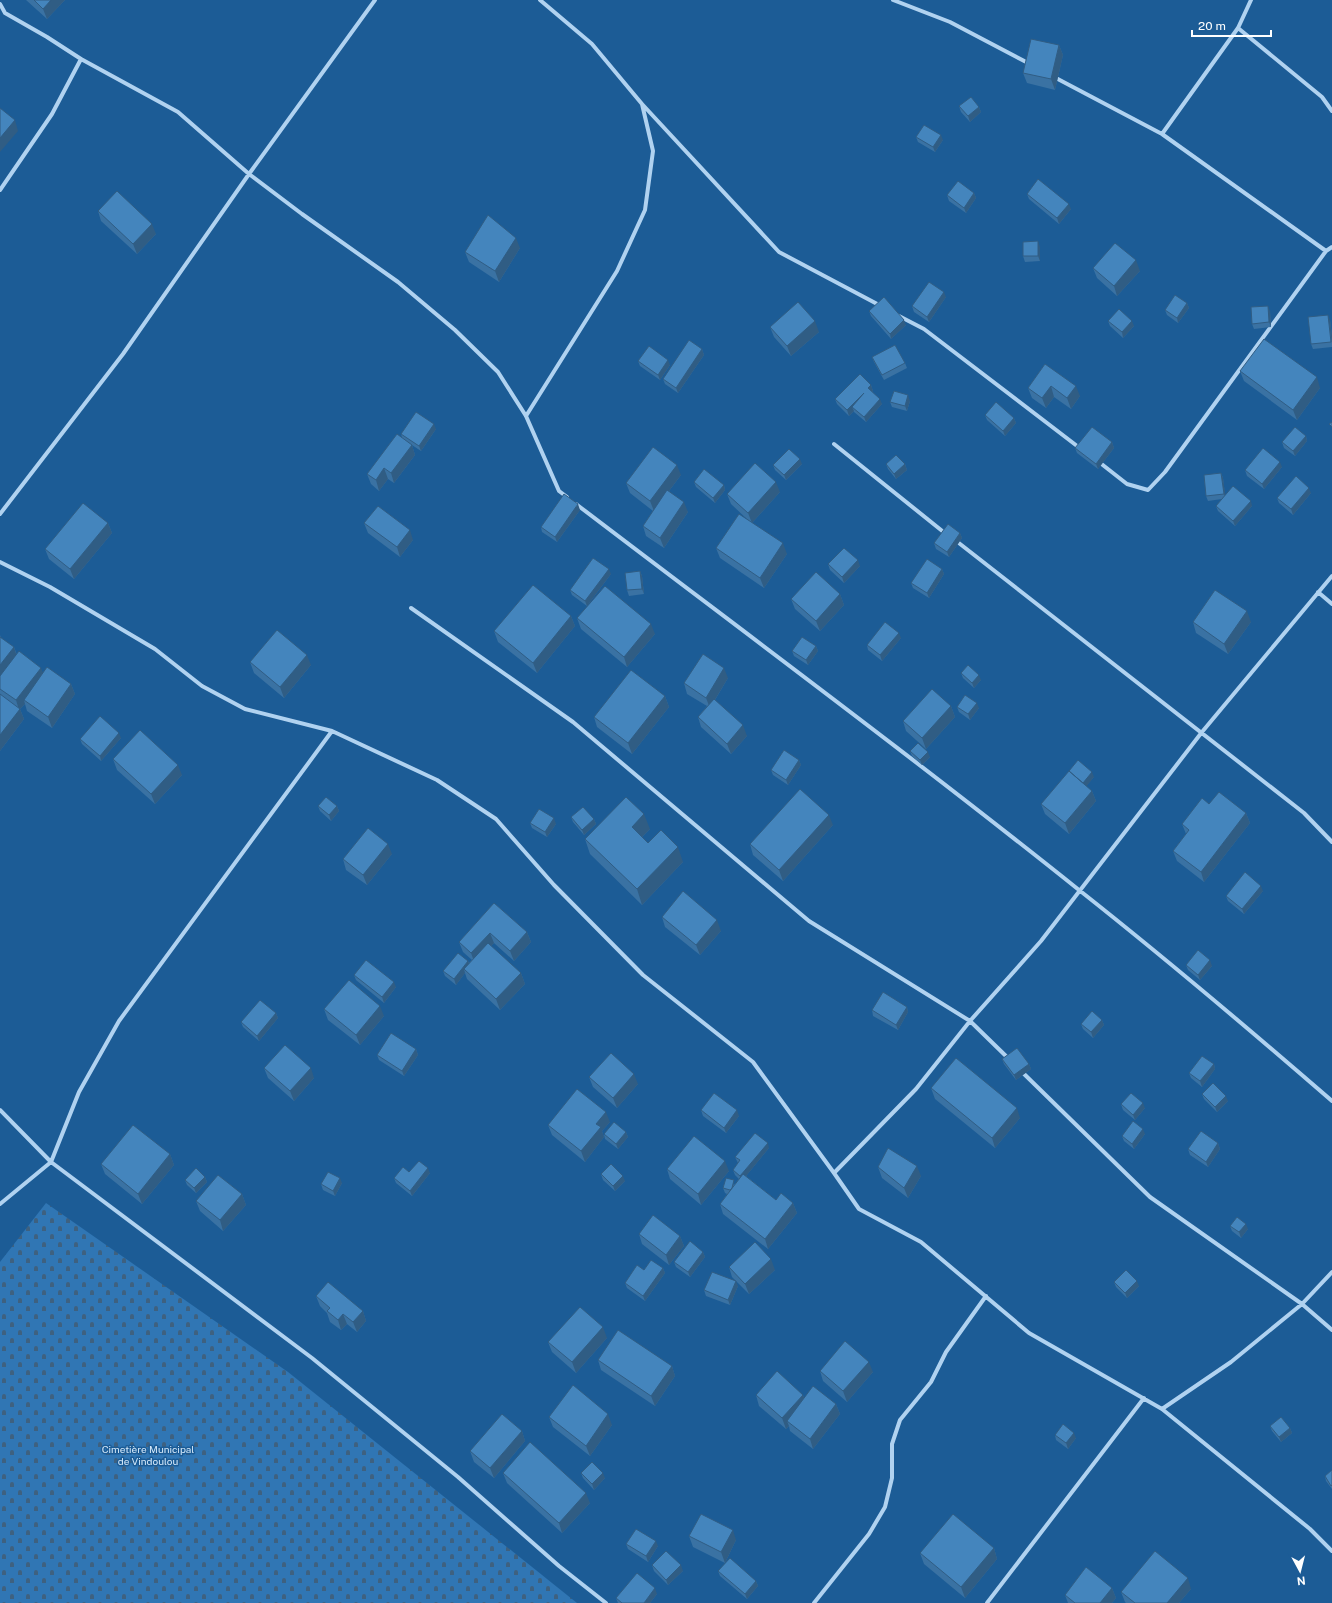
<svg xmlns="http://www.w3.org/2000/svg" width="1332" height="1603" font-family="'Public Sans',sans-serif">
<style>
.cemetery{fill:url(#cemetery-stones)}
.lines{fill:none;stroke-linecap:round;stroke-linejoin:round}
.street{stroke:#b0d2f0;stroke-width:4}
.wall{fill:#3a72a3}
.shaded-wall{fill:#305d84}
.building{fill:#4485bd;stroke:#305d84}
.labels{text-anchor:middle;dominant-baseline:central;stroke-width:3;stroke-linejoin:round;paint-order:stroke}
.park-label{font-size:10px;fill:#d6eafb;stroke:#1c5c96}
</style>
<defs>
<pattern id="cemetery-stones" width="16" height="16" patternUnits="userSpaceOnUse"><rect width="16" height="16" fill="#3076b4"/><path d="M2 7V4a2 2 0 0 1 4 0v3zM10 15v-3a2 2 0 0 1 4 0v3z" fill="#3e6180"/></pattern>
</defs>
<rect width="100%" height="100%" fill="#1c5c96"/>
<path class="cemetery" d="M46,1203L288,1372L577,1603H0V1262Z"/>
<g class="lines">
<path class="street" d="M893,0L950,22L1030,64
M0,4L5,13L47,37L81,59
M1238,28L1322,97L1332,111
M1054,77L1162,134L1326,251L1332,247
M642,104L779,252L881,306
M1162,134L1238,28L1251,0
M0,190L52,114L81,59L178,112L249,174L302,214L398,282L455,330L498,372L526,416L559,491L567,497
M897,315L924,329L1081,449
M526,416L617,271L645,210L653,151L642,104L592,44L540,0
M834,444L946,534
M1099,462L1127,484L1148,490L1165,472L1326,251
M576,504C744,632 914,758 1079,890C1165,958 1249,1029 1332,1101
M0,514L123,354L249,174L375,0
M955,540L1304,813L1332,842
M0,562L50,587L155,649L202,686L245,709L332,731L437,780L496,819L554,885L643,975L753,1062L834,1173L859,1209L921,1242L1029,1333L1162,1409L1310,1529L1332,1551
M1318,592L1332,604
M411,608L573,722L809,921L970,1021L1009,1059
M1021,1071L1150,1197L1302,1304L1332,1330
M0,1110L51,1162L312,1358L458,1477L559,1566L606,1603
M834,1173L916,1089L970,1021L1041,941L1202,732L1332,576
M0,1204L51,1162L79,1092L119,1021L332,731
M1162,1409L1231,1362L1302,1304L1332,1272
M814,1603L869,1534L885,1507L892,1478V1444L900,1420L931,1382L946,1352L986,1296
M987,1603L1144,1398"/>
</g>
<path class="wall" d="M26,0H65L47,19Z
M1059,45L1063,55L1055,90L1027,83L1023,73Z
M959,106L979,107L981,112L970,122L961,112Z
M916,137L943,140L935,152L918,142Z
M974,193L976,198L966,213L949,201L947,195Z
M1027,194L1071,209L1059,224L1029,199Z
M98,211L156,234L137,254L101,221Z
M1040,247V261L1025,262L1023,256Z
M520,248L499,282L469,262L465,252Z
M1093,268L1140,271L1117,296L1097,278Z
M946,297L929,322L914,312L912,306Z
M1187,303L1189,308L1178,323L1167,315L1165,310Z
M869,311L906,325L891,339L871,316Z
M1270,311L1271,327L1254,329L1252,324Z
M1330,320L1332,336V347L1313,349L1311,344Z
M1108,321L1134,326L1123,338L1110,326Z
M770,327L819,332L791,356L774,337Z
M702,349L704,355L678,393L665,384L663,379Z
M872,357L905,363L907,368L884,380L874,362Z
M638,361L670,365L660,380L640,366Z
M1045,364L1080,396L1071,409L1054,397L1046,408L1032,398L1028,388Z
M1240,371L1320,388L1297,420L1244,381Z
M871,385L873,391L872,392L882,404L866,422L854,412V411L849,416L837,404L835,399Z
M910,401L907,411L892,407L890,402Z
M985,415L1014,418L1016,423L1005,436L987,420Z
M436,429L421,451L412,445L415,455L394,483L388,479L379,491L371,484L367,474L402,438L401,434Z
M1306,436L1307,441L1295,456L1284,448L1282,442Z
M1112,442L1114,448L1098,469L1077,453L1075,448Z
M802,464L786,480L775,470L773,465Z
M886,464H905L907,470L896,479L888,469Z
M1282,467L1264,489L1247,476L1245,470Z
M1221,473L1223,478L1225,495L1252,506L1235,526L1218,511L1216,506L1222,499L1208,501L1206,496Z
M681,475L669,491L688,512L664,548L646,536L643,526L653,511L630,493L626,483Z
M694,482L724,485L725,490L715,503L696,487Z
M780,492L752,523L787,554L764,588L720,558L716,548L749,521L731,504L727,494Z
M1311,493L1293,515L1279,503L1277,498Z
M580,510L557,542L542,532L541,527Z
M108,523L112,533L74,579L49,559L45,549Z
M364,523L413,540L400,557L368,533Z
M960,533L962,538L949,557L936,549L934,543Z
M828,564L860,566L844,583L830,570Z
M942,569L944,574L929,598L913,588L911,583Z
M640,571L642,576L644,594L629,596L627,590Z
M611,574L587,606L572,595L570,590Z
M840,594L844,605L820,631L795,609L791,599Z
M571,616L575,626L537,673L498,642L494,631Z
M577,618L655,634L627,667L581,629Z
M1193,622H1251L1228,654L1196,633Z
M0,635L1,638L14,647L17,655L43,673L71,684L75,694L52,728L27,711L25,704L20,709L24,719L0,751Z
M901,638L882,661L868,650L867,645Z
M816,646L818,651L808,665L794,656L792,651Z
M250,662L311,665L284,698L254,673Z
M961,673L981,680L974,688L963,678Z
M728,678L715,700L747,736L731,754L701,727L698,717L707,706L687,694L684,683Z
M665,696L669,707L632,754L597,727L594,717Z
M951,706L955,717L926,749L906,731L903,721Z
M957,707L979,708L970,720L959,712Z
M121,738L101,761L82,744L80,739Z
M910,751L930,757L922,765L912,756Z
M113,759L182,775L155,804L117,770Z
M799,760L801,765L788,785L773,775L771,770Z
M1094,777L1086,786L1092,791L1096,801L1069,834L1045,814L1041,804Z
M1209,804L1246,813L1250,823L1204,882L1177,861L1173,851L1186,834L1182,824Z
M318,806H337L339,811L331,821L320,811Z
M571,817L594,819L596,824L584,835L573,822Z
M530,823L556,824L547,837L532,828Z
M833,825L783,881L753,855L750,844Z
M650,829L642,837L648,843L683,862L642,905L590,854L585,839Z
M392,854L367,885L346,870L343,859Z
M1263,891L1244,914L1228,901L1226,896Z
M494,903L527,932L531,942L514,961L494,943L491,946L521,973L525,984L500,1010L467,979L465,973L456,985L445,976L443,971L468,961L469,963L472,960L463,952L459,942Z
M662,917L721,931L700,955L665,927Z
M1186,965L1212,966L1200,980L1188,970Z
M354,975L396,987L384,1003L356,980Z
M907,1007L908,1012L898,1030L873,1016L872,1010Z
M324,1009L384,1016L360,1045L328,1020Z
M276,1013L278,1018L259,1041L243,1027L241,1022Z
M1102,1020L1104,1025L1093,1038L1083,1029L1081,1024Z
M416,1049L418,1055L404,1076L379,1060L377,1055Z
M1002,1059L1029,1064L1031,1069L1016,1080L1004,1064Z
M1214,1064L1215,1069L1202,1087L1191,1078L1189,1073Z
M264,1068L314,1078L294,1101L268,1078Z
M589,1077L638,1084L617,1108L593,1087Z
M931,1088L1020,1118L995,1148L935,1099Z
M1202,1094L1228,1101L1217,1112L1204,1099Z
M1121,1104L1145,1108L1135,1120L1123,1110Z
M701,1110L739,1116L726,1133L703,1116Z
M610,1122L602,1131L604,1137L585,1162L552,1135L548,1125Z
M626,1132L628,1137L618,1149L605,1139L604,1134Z
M1145,1134L1134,1149L1124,1141L1122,1136Z
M1218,1143L1220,1149L1208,1167L1190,1155L1188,1149Z
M769,1148L746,1176L776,1200L793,1203L797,1213L768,1249L723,1214L720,1204L727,1194L725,1193L723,1188L735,1184L739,1179L735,1175L733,1170L738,1163L735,1157Z
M170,1154L174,1165L142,1204L105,1174L101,1164Z
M878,1167L921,1176L908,1198L882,1178Z
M667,1169L729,1171L701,1205L670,1179Z
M409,1172L430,1173L412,1196L396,1183L394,1178Z
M601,1174L625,1181L615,1191L603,1180Z
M205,1177L207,1182L196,1193L187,1185L185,1180Z
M342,1183L335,1196L323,1190L321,1184Z
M242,1194L246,1205L223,1231L200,1211L196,1201Z
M1230,1226L1248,1229L1241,1238L1232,1231Z
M639,1234L680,1236L684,1246L669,1265L642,1244Z
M703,1252L705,1257L690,1277L676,1267L674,1262Z
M729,1267L775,1270L749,1294L732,1277Z
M663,1268L665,1273L645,1301L627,1288L625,1283L644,1270Z
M1114,1282L1139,1286L1127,1298L1116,1287Z
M738,1286L730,1305L706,1296L704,1290Z
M316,1296L363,1311L366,1321L357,1332L347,1324L341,1330L330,1322L327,1313L320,1306Z
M607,1338L576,1373L552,1352L548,1342Z
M598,1360L672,1366L675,1376L655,1406L601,1370Z
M820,1371L873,1372L847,1402L823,1381Z
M756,1395H803L804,1398L836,1404L840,1414L813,1449L790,1431L789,1426L786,1429L759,1406Z
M549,1417L612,1425L590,1456L553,1427Z
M1270,1426L1290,1428L1292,1433L1281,1442L1272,1431Z
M522,1431L525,1441L494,1478L474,1462L470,1451Z
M1055,1435L1076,1438L1068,1449L1056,1440Z
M1332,1470V1489L1326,1481L1325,1476Z
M503,1473L590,1503L562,1533L507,1483Z
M581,1473L605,1478L594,1490L583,1478Z
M689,1536L736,1540L725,1563L693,1547Z
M626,1544L658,1546L648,1562L628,1549Z
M994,1548L997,1559L965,1598L924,1564L920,1553Z
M652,1565L683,1571L668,1585L654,1571Z
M718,1571L756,1581L758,1586L747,1599L720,1576Z
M1112,1588L1116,1598L1112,1603H1068L1065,1595Z
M1191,1589L1179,1603H1126L1125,1602L1121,1592Z
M657,1594L650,1603H618L616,1598Z"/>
<path class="shaded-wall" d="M51,0H65L47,19L43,9Z
M1059,45L1063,55L1055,90L1051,79Z
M979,107L981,112L970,122L968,116Z
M15,120L18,131L0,152V138Z
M941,135L943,140L935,152L933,147Z
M974,193L976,198L966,213L964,208Z
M1069,204L1071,209L1059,224L1057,218Z
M152,224L156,234L137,254L133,244Z
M516,238L520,248L499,282L495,271Z
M1038,241L1040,247V261L1038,256Z
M1136,260L1140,271L1117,296L1114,286Z
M944,292L946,297L929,322L927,317Z
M1187,303L1189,308L1178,323L1177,318Z
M1268,306L1270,311L1271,327L1269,322Z
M1328,315L1330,320L1332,336V344Z
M904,320L906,325L891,339L890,334Z
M815,321L819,332L791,356L787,346Z
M1132,321L1134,326L1123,338L1122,332Z
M702,349L704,355L678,393L676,388Z
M668,360L670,365L660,380L658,375Z
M1317,377L1320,388L1297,420L1293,410Z
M871,385L873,391L870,394L868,388Z
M1051,386L1054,397L1046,408L1042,398Z
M1076,386L1080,396L1071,409L1067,398Z
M864,393L852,407L854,411L849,416L847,410Z
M908,395L910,401L907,411L905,406Z
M880,399L882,404L866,422L864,417Z
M1014,418L1016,423L1005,436L1003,431Z
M434,424L436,429L421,451L419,446Z
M1306,436L1307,441L1295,456L1293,451Z
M1112,442L1114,448L1098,469L1096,464Z
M412,445L415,455L394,483L391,473Z
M800,459L802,464L786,480L784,475Z
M1280,462L1282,467L1264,489L1262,484Z
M905,464L907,470L896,479L894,474Z
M677,465L681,475L654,511L650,501Z
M384,468L388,479L379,491L376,480Z
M1221,473L1223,478L1226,499L1224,494Z
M776,482L780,492L752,523L748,513Z
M724,485L725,490L715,503L713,498Z
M1309,488L1311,493L1293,515L1291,509Z
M1251,501L1252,506L1235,526L1233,521Z
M684,502L688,512L664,548L660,538Z
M578,504L580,510L557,542L555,537Z
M108,523L112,533L74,579L70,569Z
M410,530L413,540L400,557L397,547Z
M960,533L962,538L949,557L947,552Z
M783,543L787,554L764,588L760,578Z
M858,560L860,566L844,583L842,577Z
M609,569L611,574L587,606L585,601Z
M942,569L944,574L929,598L927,593Z
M640,571L642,576L644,594L642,589Z
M840,594L844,605L820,631L816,621Z
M1247,611L1251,622L1228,654L1224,644Z
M571,616L575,626L537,673L533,663Z
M651,624L655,634L627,667L624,657Z
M899,633L901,638L882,661L880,655Z
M816,646L818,651L808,665L806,660Z
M14,647L17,657L0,681V665Z
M307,655L311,665L284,698L280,687Z
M41,668L45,678L24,700L25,704L20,709L24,719L0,751V735L19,710L16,700Z
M724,668L728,678L710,708L706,698Z
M979,675L981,680L974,688L972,683Z
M71,684L75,694L52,728L48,717Z
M665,696L669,707L632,754L628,743Z
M977,703L979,708L970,720L968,714Z
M951,706L955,717L926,749L922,738Z
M743,725L747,736L731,754L727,744Z
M119,733L121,738L101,761L100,756Z
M928,752L930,757L922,765L920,760Z
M799,760L801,765L788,785L786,780Z
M178,765L182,775L155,804L151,794Z
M1092,772L1094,777L1085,788L1083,783Z
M1092,791L1096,801L1069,834L1065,823Z
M337,806L339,811L331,821L329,815Z
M1246,813L1250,823L1204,882L1201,872Z
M644,814L650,829L637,842L632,827Z
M829,815L833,825L783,881L779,870Z
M554,818L556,824L547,837L545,832Z
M594,819L596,824L584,835L582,830Z
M388,844L392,854L367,885L363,875Z
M678,847L683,862L642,905L637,889Z
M1261,886L1263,891L1244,914L1242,909Z
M717,920L721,931L700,955L696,945Z
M527,932L531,942L514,961L510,951Z
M490,933L494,943L475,964L471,953Z
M1210,960L1212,966L1200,980L1198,975Z
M468,961L470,966L464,969L465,973L456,985L454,979Z
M521,973L525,984L500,1010L496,999Z
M394,982L396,987L384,1003L382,997Z
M380,1006L384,1016L360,1045L356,1035Z
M907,1007L908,1012L898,1030L896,1025Z
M276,1013L278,1018L259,1041L257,1036Z
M1102,1020L1104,1025L1093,1038L1091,1032Z
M416,1049L418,1055L404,1076L402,1071Z
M1029,1064L1031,1069L1016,1080L1014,1075Z
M1214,1064L1215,1069L1202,1087L1200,1081Z
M311,1068L314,1078L294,1101L290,1091Z
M634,1074L638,1084L617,1108L613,1098Z
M1226,1096L1228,1101L1217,1112L1215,1107Z
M1143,1103L1145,1108L1135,1120L1133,1115Z
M1017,1108L1020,1118L995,1148L992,1138Z
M737,1110L739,1116L726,1133L724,1128Z
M606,1112L610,1122L602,1131L604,1137L585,1162L581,1151L596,1124Z
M1143,1129L1145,1134L1134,1149L1132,1144Z
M626,1132L628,1137L618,1149L616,1144Z
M768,1143L769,1148L742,1181L740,1176Z
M1218,1143L1220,1149L1208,1167L1206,1162Z
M170,1154L174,1165L142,1204L138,1194Z
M725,1161L729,1171L701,1205L698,1194Z
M917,1166L921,1176L908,1198L904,1188Z
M428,1168L430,1173L412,1196L410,1191Z
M623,1176L625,1181L615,1191L613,1186Z
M205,1177L207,1182L196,1193L194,1188Z
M340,1178L342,1183L335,1196L333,1191Z
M242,1194L246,1205L223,1231L220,1220Z
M793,1203L797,1213L768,1249L765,1239Z
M1246,1224L1248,1229L1241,1238L1239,1232Z
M680,1236L684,1246L669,1265L666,1255Z
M703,1252L705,1257L690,1277L688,1272Z
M771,1259L775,1270L749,1294L745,1284Z
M663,1268L665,1273L645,1301L643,1296Z
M736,1281L738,1286L730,1305L728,1300Z
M1137,1281L1139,1286L1127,1298L1125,1293Z
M363,1311L366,1321L357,1332L353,1322Z
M343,1314L347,1324L341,1330L338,1320Z
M603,1327L607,1338L576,1373L572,1362Z
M869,1362L873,1372L847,1402L843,1391Z
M672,1366L675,1376L655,1406L651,1396Z
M803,1395L807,1405L787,1421L789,1426L786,1429L782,1418Z
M836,1404L840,1414L813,1449L810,1439Z
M608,1414L612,1425L590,1456L586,1446Z
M1290,1428L1292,1433L1281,1442L1279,1437Z
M522,1431L525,1441L494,1478L490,1468Z
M1074,1433L1076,1438L1068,1449L1066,1443Z
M603,1473L605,1478L594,1490L592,1484Z
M586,1493L590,1503L562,1533L559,1523Z
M733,1530L736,1540L725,1563L721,1552Z
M656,1541L658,1546L648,1562L646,1556Z
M994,1548L997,1559L965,1598L961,1587Z
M681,1565L683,1571L668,1585L666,1580Z
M1188,1578L1191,1589L1179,1603H1167Z
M756,1581L758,1586L747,1599L745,1594Z
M655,1588L657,1594L650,1603H644Z
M1112,1588L1116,1598L1112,1603H1100Z"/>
<path class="building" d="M34,0H51L43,9Z
M1031,39L1059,45L1051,79L1023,73Z
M971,97L979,107L968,116L959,106Z
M0,108L15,120L0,138Z
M924,125L941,135L933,147L916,137Z
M1038,179L1069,204L1057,218L1027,194Z
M958,181L974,193L964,208L947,195Z
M117,191L152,224L133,244L98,211Z
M488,215L516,238L495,271L465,252Z
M1038,241V256H1023V242Z
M1115,243L1136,260L1114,286L1093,268Z
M929,282L944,292L927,317L912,306Z
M1175,295L1187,303L1177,318L1165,310Z
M884,297L904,320L890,334L869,311Z
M798,302L815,321L787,346L770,327Z
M1268,306L1269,322L1252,324L1251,307Z
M1119,309L1132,321L1122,332L1108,321Z
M1328,315L1331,342L1311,344L1308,317Z
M1264,339L1317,377L1293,410L1240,371Z
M689,340L702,349L676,388L663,379Z
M895,345L905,363L882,375L872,357Z
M649,346L668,360L658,375L638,361Z
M1045,364L1076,386L1067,398L1051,386L1042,398L1028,388Z
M860,374L871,385L868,388L880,399L864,417L852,407L864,393L847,410L835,399Z
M894,391L908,395L905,406L890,402Z
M996,402L1014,418L1003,431L985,415Z
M416,412L434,424L419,446L401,434Z
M1332,422V427L1329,424Z
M1092,427L1112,442L1096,464L1075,448Z
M1295,427L1306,436L1293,451L1282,442Z
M397,434L412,445L391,473L384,468L376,480L367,474Z
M653,447L677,465L650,501L626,483Z
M1263,448L1280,462L1262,484L1245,470Z
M789,449L800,459L784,475L773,465Z
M896,455L905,464L894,474L886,464Z
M755,463L776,482L748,513L727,494Z
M704,469L724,485L713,498L694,482Z
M1221,473L1224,494L1206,496L1204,475Z
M1296,476L1309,488L1291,509L1277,498Z
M1233,486L1251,501L1233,521L1216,506Z
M667,490L684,502L660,538L643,526Z
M564,494L578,504L555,537L541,527Z
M83,503L108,523L70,569L45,549Z
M378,506L410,530L397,547L364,523Z
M739,514L783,543L760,578L716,548Z
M948,524L960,533L947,552L934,543Z
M844,548L858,560L842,577L828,564Z
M593,558L609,569L585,601L570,590Z
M927,559L942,569L927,593L911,583Z
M640,571L642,589L627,590L625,573Z
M816,572L840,594L816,621L791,599Z
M533,585L571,616L533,663L494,631Z
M605,586L651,624L624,657L577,618Z
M1215,590L1247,611L1224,644L1193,622Z
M885,622L899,633L880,655L867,645Z
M277,630L307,655L280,687L250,662Z
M0,637L14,647L0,665Z
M802,637L816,646L806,660L792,651Z
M19,651L41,668L16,700L0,689V676Z
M703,654L724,668L706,698L684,683Z
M968,665L979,675L972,683L961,673Z
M47,667L71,684L48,717L24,700Z
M631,670L665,696L628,743L594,717Z
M932,689L951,706L922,738L903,721Z
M0,694L20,709L0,735Z
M965,695L977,703L968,714L957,707Z
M714,699L743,725L727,744L698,717Z
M100,716L119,733L100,756L80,739Z
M140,730L178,765L151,794L113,759Z
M918,743L928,752L920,760L910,751Z
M784,750L799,760L786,780L771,770Z
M1078,760L1092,772L1083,783L1069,771Z
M1069,771L1092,791L1065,823L1041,804Z
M800,789L829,815L779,870L750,844Z
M1219,792L1246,813L1201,872L1173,851L1189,830L1182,824L1202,798L1209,804Z
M326,797L337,806L329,815L318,806Z
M626,797L644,814L632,827L648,843L661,830L678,847L637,889L585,839Z
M583,807L594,819L582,830L571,817Z
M539,809L554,818L545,832L530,823Z
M368,828L388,844L363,875L343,859Z
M1245,872L1261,886L1242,909L1226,896Z
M683,891L717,920L696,945L662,917Z
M494,903L527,932L510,951L490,933L471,953L459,942Z
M488,943L521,973L496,999L464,969Z
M1198,950L1210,960L1198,975L1186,965Z
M458,953L468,961L454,979L443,971Z
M366,960L394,982L382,997L354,975Z
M349,980L380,1006L356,1035L324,1009Z
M883,992L907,1007L896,1025L872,1010Z
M260,1000L276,1013L257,1036L241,1022Z
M1092,1011L1102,1020L1091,1032L1081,1024Z
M391,1033L416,1049L402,1071L377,1055Z
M285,1045L311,1068L290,1091L264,1068Z
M1017,1048L1029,1064L1014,1075L1002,1059Z
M611,1053L634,1074L613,1098L589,1077Z
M1202,1056L1214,1064L1200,1081L1189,1073Z
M956,1058L1017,1108L992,1138L931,1088Z
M1213,1083L1226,1096L1215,1107L1202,1094Z
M577,1089L606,1112L596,1124L601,1127L581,1151L548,1125Z
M714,1093L737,1110L724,1128L701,1110Z
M1131,1093L1143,1103L1133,1115L1121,1104Z
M1133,1121L1143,1129L1132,1144L1122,1136Z
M614,1122L626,1132L616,1144L604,1134Z
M133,1125L170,1154L138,1194L101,1164Z
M1201,1131L1218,1143L1206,1162L1188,1149Z
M755,1133L768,1143L740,1176L733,1170L740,1160L735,1157Z
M694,1136L725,1161L698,1194L667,1169Z
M888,1148L917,1166L904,1188L878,1167Z
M419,1161L428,1168L410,1191L394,1178L403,1167L409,1172Z
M611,1164L623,1176L613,1186L601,1174Z
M196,1168L205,1177L194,1188L185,1180Z
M328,1172L340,1178L333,1191L321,1184Z
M743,1174L776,1200L781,1193L793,1203L765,1239L720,1204Z
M218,1175L242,1194L220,1220L196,1201Z
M726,1178L734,1180L732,1188L730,1190L723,1188Z
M653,1215L680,1236L666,1255L639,1234Z
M1237,1217L1246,1224L1239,1232L1230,1226Z
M690,1241L703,1252L688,1272L674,1262Z
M755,1242L771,1259L745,1284L729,1267Z
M651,1260L663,1268L643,1296L625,1283L637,1265L644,1270Z
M1126,1270L1137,1281L1125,1293L1114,1282Z
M712,1272L736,1281L728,1300L704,1290Z
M328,1282L363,1311L353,1322L343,1314L338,1320L327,1311L330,1308L316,1296Z
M580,1307L603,1327L572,1362L548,1342Z
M618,1330L672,1366L651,1396L598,1360Z
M845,1341L869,1362L843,1391L820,1371Z
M777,1371L803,1395L782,1418L756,1395Z
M573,1385L608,1414L586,1446L549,1417Z
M813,1386L836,1404L810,1439L787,1421Z
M502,1414L522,1431L490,1468L470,1451Z
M1281,1417L1290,1428L1279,1437L1270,1426Z
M1063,1424L1074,1433L1066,1443L1055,1435Z
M530,1442L586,1493L559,1523L503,1473Z
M592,1462L603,1473L592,1484L581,1473Z
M1332,1470V1485L1331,1486L1325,1476Z
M701,1514L733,1530L721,1552L689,1536Z
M953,1514L994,1548L961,1587L920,1553Z
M636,1529L656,1541L646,1556L626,1544Z
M666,1551L681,1565L666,1580L652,1565Z
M1155,1551L1188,1578L1167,1603H1135L1121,1592Z
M730,1558L756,1581L745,1594L718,1571Z
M1086,1567L1112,1588L1100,1603H1075L1065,1595Z
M637,1573L655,1588L644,1603H622L616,1598Z"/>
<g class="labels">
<g class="park-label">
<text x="148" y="1449">Cimetière Municipal<tspan x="148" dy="12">de Vindoulou</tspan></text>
</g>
</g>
<g transform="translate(1300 1571) rotate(173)" stroke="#1c5c96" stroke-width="3" paint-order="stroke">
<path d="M0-3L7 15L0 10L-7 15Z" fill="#ffffff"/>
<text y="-6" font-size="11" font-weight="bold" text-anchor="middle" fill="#ffffff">N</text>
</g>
<path d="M1192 30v6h79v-6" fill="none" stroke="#ffffff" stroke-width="2"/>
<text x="1198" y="30" font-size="12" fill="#ffffff" stroke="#1c5c96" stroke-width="3" paint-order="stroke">20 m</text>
</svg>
